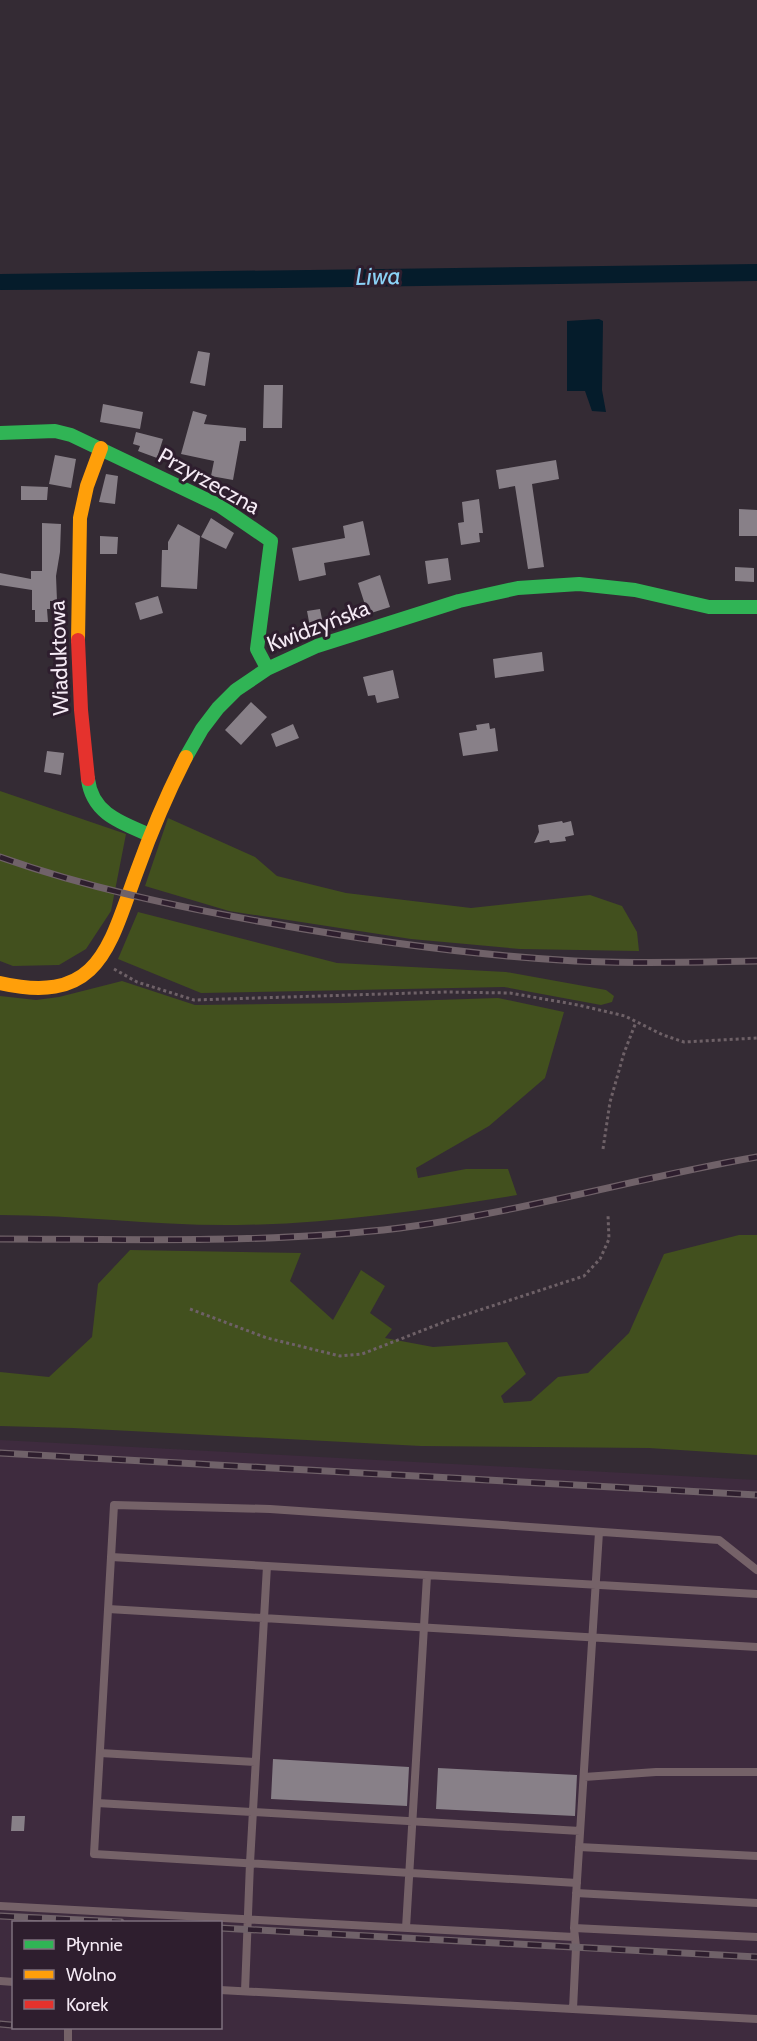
<svg xmlns="http://www.w3.org/2000/svg" width="757" height="2041" font-family="Cabin,sans-serif">
<style>
.built{fill:#3e2b3e;fill-rule:evenodd}
.green{fill:#42501e}
.water{fill:#051c2b}
.building{fill:#888088}
.lines{fill:none;stroke-linecap:round;stroke-linejoin:round}
.path{stroke:#6e6167;stroke-width:3;stroke-dasharray:3 3;stroke-linecap:butt}
.lane{stroke:#756268;stroke-width:8}
.fast{stroke:#30b455;stroke-width:14}
.slow{stroke:#ff9f0a;stroke-width:14}
.jam{stroke:#e5322d;stroke-width:14}
.rail-casing{stroke:#706269;stroke-width:7}
.rail{stroke:#2e1e2e;stroke-width:4.5;stroke-dasharray:14;stroke-linecap:butt}
.labels{text-anchor:middle;dominant-baseline:central;stroke-width:6;stroke-linejoin:round;paint-order:stroke}
.street-label{font-size:22px;fill:#f5eaf5;stroke:#2e1e2e}
.water-label{font-size:24px;font-style:italic;fill:#8cd3f8;stroke:#2e1e2e}
</style>
<rect width="100%" height="100%" fill="#342b34"/>
<path class="built" d="M0,1440L757,1480V2041H0ZM14,1922H220V2028H14Z"/>
<path class="green" d="M0,791L126,834L111,911L86,949L59,965L13,966L0,961Z
M168,818L255,857L277,876L346,893L471,908L590,895L622,906L637,932L639,951L520,949L411,939L229,911L145,886Z
M138,912L337,963L506,972L606,990L614,996L612,1002L601,1005L504,987L201,993L118,959Z
M122,981L195,1005L344,1003L498,998L564,1012L545,1078L489,1126L416,1168L418,1178L466,1169H508L517,1195C424,1210 330,1224 237,1225C158,1226 79,1215 0,1215V996L36,1000L59,997Z
M739,1235H757V1455L649,1448L421,1446L73,1428L0,1426V1372L49,1377L92,1337L98,1284L130,1250L301,1253L290,1281L333,1320L361,1270L385,1286L370,1313L392,1329L385,1338L433,1347L507,1342L526,1374L501,1396L504,1403L531,1401L558,1377L588,1373L629,1333L664,1254Z"/>
<path class="water" d="M757,264V281L281,288L0,290V274Z
M599,319L603,321L602,390L606,412L592,411L585,391H567V321Z"/>
<path class="building" d="M198,351L210,353L205,386L190,383Z
M264,385H283L282,428H263Z
M103,404L143,412L140,429L100,422Z
M193,411L207,415L204,424L246,428V441H240L233,480L211,476L214,461L181,454Z
M136,432L163,439L157,458L138,451L140,446L133,444Z
M55,455L76,459L71,488L49,484Z
M556,460L559,479L532,484L544,567L528,569L515,486L499,489L496,470Z
M106,474L118,476L115,504L99,502Z
M21,486L48,487L47,500H21Z
M479,499L483,533H479L480,542L461,545L458,523L464,522L462,502Z
M739,509L757,510V536H739Z
M211,518L234,533L226,549L201,537Z
M363,521L370,555L324,563L326,575L299,581L292,548L345,538L343,526Z
M42,523L61,524L60,552L56,576L57,601H50V609H47L48,622H35V610H32V590L0,585V573L31,579V571H42Z
M178,524L200,536L197,589L161,587L162,550H168V542Z
M100,536L118,537L117,554H100Z
M448,558L451,580L428,584L425,561Z
M735,567L754,568V582L735,581Z
M380,575L390,607L368,614L358,583Z
M158,596L163,613L140,620L135,603Z
M320,609L323,624L310,627L307,611Z
M542,652L544,671L495,678L493,659Z
M393,670L399,698L377,703L375,695L368,696L363,677Z
M251,702L267,717L241,745L225,730Z
M489,723L490,729L495,728L498,751L463,756L459,733L477,730L476,725Z
M293,724L299,738L276,747L271,734Z
M47,751L64,753L61,775L44,772Z
M562,821L563,823L571,821L574,835L565,837L566,841L550,843L549,840L534,843L539,832L538,825Z
M273,1759L409,1767L407,1806L271,1799Z
M438,1768L577,1775L575,1816L436,1809Z
M12,1816H25L24,1831H11Z"/>
<g class="lines">
<path class="path" d="M114,969L137,982L194,1000L445,992L510,993L578,1005L625,1016L663,1035L684,1042L757,1038
M603,1149L610,1102L624,1053L636,1022
M190,1309L267,1338L340,1356L362,1354L452,1319L584,1276L600,1259L609,1239L608,1215"/>
<path class="lane" d="M111,1557L757,1594
M108,1609L757,1647
M100,1753L255,1762
M584,1777L656,1772H757
M97,1803L580,1831
M579,1847L757,1856
M577,1883L94,1854L114,1505L270,1509L719,1540L757,1570
M576,1893L757,1903
M0,1906L574,1937
M406,1928L427,1576
M574,1928L757,1937
M0,1981L14,1982
M220,1990L757,2019
M245,1991L250,1863L267,1566
M573,2009L576,1947L574,1928L599,1532
M68,2041V2028"/>
<path class="fast" d="M0,433L55,431L71,435L220,506L271,541L257,649L267,668
M186,757L202,729L218,708L236,690L267,669L317,646L459,601L518,588L579,584L635,590L709,607H757
M88,779C92,814 122,823 150,835"/>
<path class="slow" d="M78,640L80,518L87,486L101,448
M0,983C100,1006 109,946 137,871C151,832 167,794 186,757"/>
<path class="jam" d="M78,640L81,710L88,779"/>
<defs>
<path id="rail" d="M0,857C88,888 178,907 269,923C370,941 472,955 575,961C636,964 697,962 757,961
M0,1239C134,1239 267,1244 400,1228C521,1212 637,1178 757,1157
M0,1453L757,1495
M0,1916L121,1922
M220,1928L757,1957
M0,2024L11,2025"/>
</defs>
<use href="#rail" class="rail-casing"/>
<use href="#rail" class="rail"/>
</g>
<g class="labels">
<g class="street-label">
<text transform="translate(209 481) rotate(29)">Przyrzeczna</text>
<text transform="translate(318 626) rotate(-21)">Kwidzyńska</text>
<text transform="translate(59 658) rotate(-92)">Wiaduktowa</text>
</g>
<g class="water-label">
<text transform="translate(378 276) rotate(-1)">Liwa</text>
</g>
</g>
<rect x="12" y="1921" width="210" height="108" fill="#2e1e2e" stroke="#7e707e" stroke-width="1.5"/>
<rect x="24" y="1940" width="30" height="9" fill="#30b455" stroke="#7e707e" stroke-width="1.5"/>
<text x="66" y="1951" font-size="18" fill="#f5eaf5">Płynnie</text>
<rect x="24" y="1970" width="30" height="9" fill="#ff9f0a" stroke="#7e707e" stroke-width="1.5"/>
<text x="66" y="1981" font-size="18" fill="#f5eaf5">Wolno</text>
<rect x="24" y="2000" width="30" height="9" fill="#e5322d" stroke="#7e707e" stroke-width="1.5"/>
<text x="66" y="2011" font-size="18" fill="#f5eaf5">Korek</text>
</svg>
